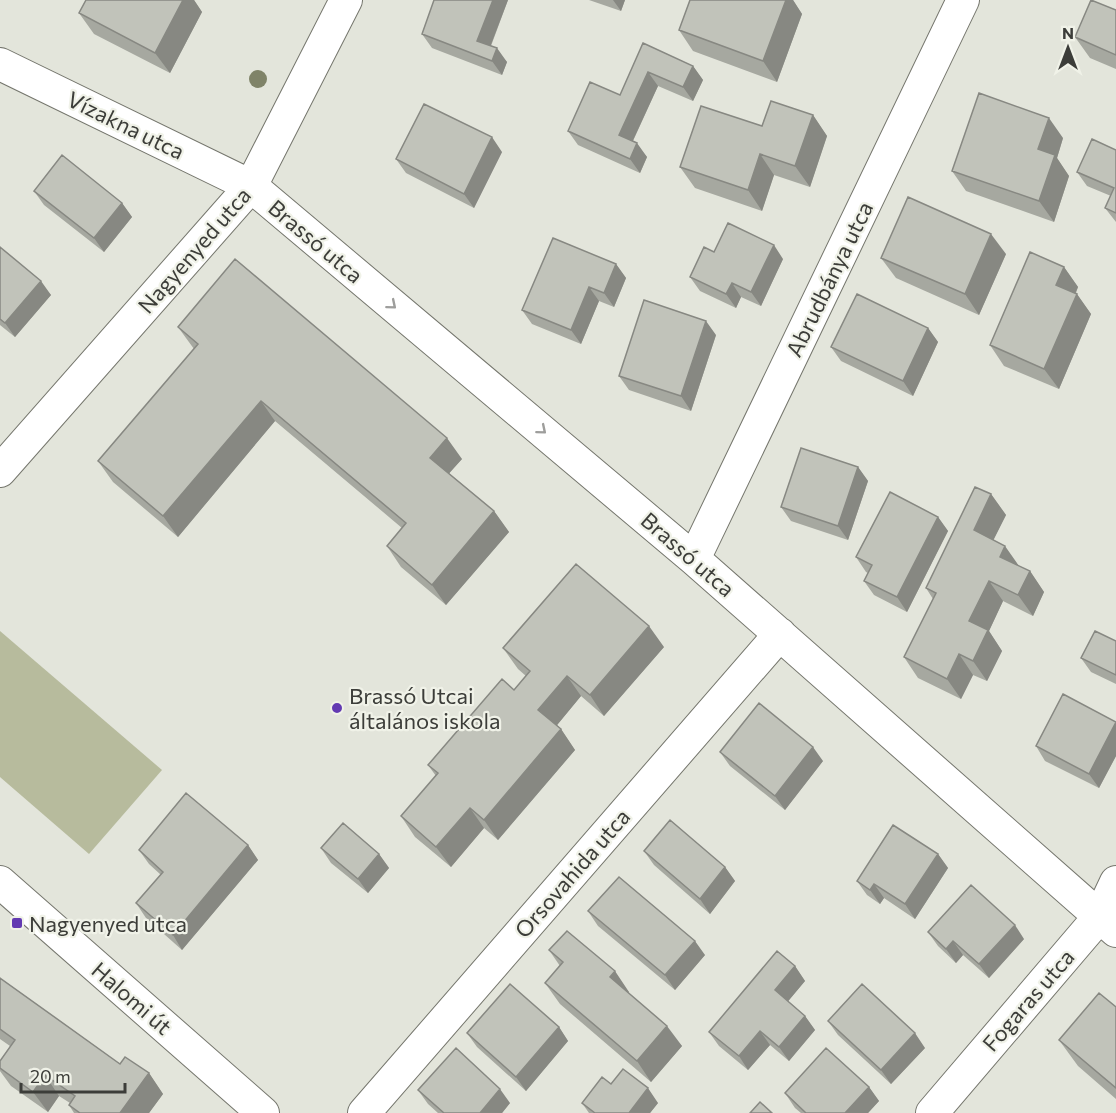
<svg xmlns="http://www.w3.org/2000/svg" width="1116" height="1113" font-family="Commissioner,sans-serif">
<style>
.pitch{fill:#b7bb9d}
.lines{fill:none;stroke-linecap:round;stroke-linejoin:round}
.street-casing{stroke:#75766d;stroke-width:34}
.street{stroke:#fff;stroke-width:32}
.tree{fill:#7f8368}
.wall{fill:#a6a8a0}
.shaded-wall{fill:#878882}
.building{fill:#c1c3ba;stroke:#878882;stroke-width:1.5}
.oneway{stroke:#9e9e9c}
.poi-dot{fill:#633ab2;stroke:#f0f2e8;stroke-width:2}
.labels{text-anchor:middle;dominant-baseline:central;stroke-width:4.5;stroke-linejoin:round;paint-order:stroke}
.street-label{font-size:22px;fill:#3c3d39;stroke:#f0f2e8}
.poi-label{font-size:22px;fill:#3c3d39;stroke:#f0f2e8;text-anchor:start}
</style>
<rect width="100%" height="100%" fill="#e3e5db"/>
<path class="pitch" d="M0,631L162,770L89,854L0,777Z"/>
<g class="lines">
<defs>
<path id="street" d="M0,64L251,186L694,559L1116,931
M0,471L251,186L346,0
M694,559L963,0
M0,882L263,1113
M364,1113L780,634
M932,1113L1100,916L1116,882"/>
</defs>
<use href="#street" class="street-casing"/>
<use href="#street" class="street"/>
</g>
<circle class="tree" cx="258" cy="79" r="9"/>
<path class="wall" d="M86,0H194L202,12L170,73L94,34L79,13Z
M434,0H508L491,46L507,62L502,75L432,48L422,34Z
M589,0H625L621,11Z
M690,0H793L802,14L777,82L693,51L679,30Z
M1116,10V69L1090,58L1075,37Z
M643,43L693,66L703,80L693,101L658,86L633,141L647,157L640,173L578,145L568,131L620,95Z
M813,115L827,136L810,187L774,175L762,211L695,188L680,167L762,126Z
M1063,138L1057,158L1069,176L1054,222L966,191L952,171Z
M1116,150V222L1105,208L1111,196L1087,186L1077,172Z
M502,152L474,208L406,173L396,159Z
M34,191L122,203L132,217L104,252L44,205Z
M0,247L51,295L15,337L0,325Z
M714,252L783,259L761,306L741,297L736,308L700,291L690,277Z
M1006,254L979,315L896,278L881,258Z
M616,264L626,278L614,307L599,301L581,344L532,324L522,310Z
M1064,267L1078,287L1076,293L1091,314L1059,389L1004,366L990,345Z
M178,327L462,459L449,473L494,511L509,532L446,605L401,567L387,546L402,528L275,421L178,537L113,482L98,461L194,349Z
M928,328L938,342L913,396L841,361L831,347Z
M716,335L691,411L629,390L619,376Z
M858,467L868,481L848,540L791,521L781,507Z
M991,494L1006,515L993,540L1018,566L1030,571L1044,592L1033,616L1003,601L989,631L1002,651L987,681L973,675L961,699L918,678L904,657L933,599L926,588Z
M938,517L948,531L907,612L874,595L864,581L868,573L866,572L856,557Z
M1116,641V684L1091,672L1081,658Z
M664,647L604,716L581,696L557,725L561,729L575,750L498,840L484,828L451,867L415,837L401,816L436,776L428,765L514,690L526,676L518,669L503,648Z
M1116,722V756L1099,788L1045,761L1036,746Z
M720,752L823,761L785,810L730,766Z
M248,845L258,860L182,950L146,918L136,903L161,875L149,864L139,850Z
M321,848L379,854L389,868L368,893L331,863Z
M644,851L725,867L735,881L710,914L654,865Z
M938,854L948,868L915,919L884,898L880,904L867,895L857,881Z
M588,911L705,955L675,990L598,926Z
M928,932L1024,939L989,978L963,955L956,963L938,946Z
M549,950L629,992L628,993L682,1046L651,1082L560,1004L545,983L560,966Z
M795,966L805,981L788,1001L805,1016L815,1030L789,1061L770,1045L748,1070L719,1046L709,1032Z
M0,978L120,1064L149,1073L163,1094L149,1113H74L69,1105L70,1103L59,1096L48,1112L11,1086L0,1071V1061L10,1046L0,1039Z
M1116,1007V1099L1078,1066L1059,1040Z
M828,1021L925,1048L891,1084L838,1035Z
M559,1027L568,1041L526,1091L477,1047L467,1033Z
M611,1084L658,1103L650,1113H589L582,1103Z
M869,1087L879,1101L868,1113H801L795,1108L785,1093Z
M418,1090L510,1103L502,1113H438L428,1104Z"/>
<path class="shaded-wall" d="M183,0H194L202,12L170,73L155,53Z
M493,0H508L487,55L477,41Z
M613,0H625L621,11Z
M786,0H793L802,14L777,82L763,61Z
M497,48L507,62L502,75L492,61Z
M693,66L703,80L693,101L683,87Z
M648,72L658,86L629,149L619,135Z
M813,115L827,136L810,187L795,166Z
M1049,118L1063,138L1057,158L1069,176L1054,222L1039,201L1038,149Z
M492,137L502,152L474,208L464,194Z
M637,143L647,157L640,173L630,159Z
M760,154L774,175L762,211L748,190Z
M122,203L132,217L104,252L94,238Z
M991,234L1006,254L979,315L965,294Z
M774,245L783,259L761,306L751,292Z
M616,264L626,278L614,307L604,293Z
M1064,267L1078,287L1070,305L1056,285Z
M41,281L51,295L15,337L5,323Z
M732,283L741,297L736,308L726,294Z
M589,287L599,301L581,344L571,330Z
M1077,294L1091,314L1059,389L1044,369Z
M706,321L716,335L691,411L681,396Z
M928,328L938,342L913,396L903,381Z
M261,401L275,421L178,537L163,516Z
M447,438L462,459L445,478L430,458Z
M858,467L868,481L848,540L838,526Z
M991,494L1006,515L988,551L974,530Z
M494,511L509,532L446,605L432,585Z
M938,517L948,531L907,612L897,597Z
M1005,546L1019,566L1000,557Z
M1030,571L1044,592L1033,616L1018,595Z
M989,581L1003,601L989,631L1002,651L987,681L973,661L969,621Z
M649,626L664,647L604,716L590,695Z
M959,654L973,675L961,699L947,679Z
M567,676L581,696L553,730L538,710Z
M1116,722V756L1099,788L1089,774Z
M561,729L575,750L498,840L484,820Z
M813,747L823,761L785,810L775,796Z
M470,808L484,828L451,867L436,847Z
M248,845L258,860L182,950L173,935Z
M379,854L389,868L368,893L358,879Z
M938,854L948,868L915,919L905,904Z
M725,867L735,881L710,914L700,899Z
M874,884L884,898L880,904L870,890Z
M1015,925L1024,939L989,978L979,964Z
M695,941L705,955L675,990L665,975Z
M953,941L963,955L956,963L946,949Z
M795,966L805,981L785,1005L775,990Z
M615,971L629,992L624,998L610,977Z
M805,1016L815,1030L789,1061L779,1047Z
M667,1026L682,1046L651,1082L637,1061Z
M559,1027L568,1041L526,1091L516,1077Z
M760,1031L770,1045L748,1070L739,1056Z
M915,1033L925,1048L891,1084L881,1070Z
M149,1073L163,1094L149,1113H120Z
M45,1075L59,1096L48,1112L33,1092Z
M869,1087L879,1101L868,1113H845Z
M648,1088L658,1103L650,1113H629Z
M500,1089L510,1103L502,1113H480Z"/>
<path class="building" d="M86,0H183L155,53L79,13Z
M434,0H493L477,41L497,48L492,61L422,34Z
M690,0H786L763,61L679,30Z
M1091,0L1116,10V55L1075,37Z
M643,43L693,66L683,87L648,72L619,135L637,143L630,159L568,131L590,82L620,95Z
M979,93L1049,118L1038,149L1055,155L1039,201L952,171Z
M771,101L813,115L795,166L760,154L748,190L680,167L701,106L762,126Z
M424,104L492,137L464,194L396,159Z
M1092,139L1116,150V213L1105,208L1114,188L1077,172Z
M62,155L122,203L94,238L34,191Z
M908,197L991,234L965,294L881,258Z
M728,223L774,245L751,292L732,283L726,294L690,277L704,247L714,252Z
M553,238L616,264L604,293L589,287L571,330L522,310Z
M0,247L41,281L5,323L0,319Z
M1030,252L1064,267L1056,285L1077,294L1044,369L990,345Z
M235,259L447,438L430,458L494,511L432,585L387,546L406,523L261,401L163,516L98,461L198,344L178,327Z
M857,294L928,328L903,381L831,347Z
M644,300L706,321L681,396L619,376Z
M801,448L858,467L838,526L781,507Z
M975,487L991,494L974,530L1005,546L1000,557L1030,571L1018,595L989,581L969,621L988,630L973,661L959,654L947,679L904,657L936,593L926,588Z
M890,492L938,517L897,597L864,581L872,565L856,557Z
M576,564L649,626L590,695L567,676L538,710L561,729L484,820L470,808L436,847L401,816L438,773L428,765L502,679L514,690L530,671L503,648Z
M1095,631L1116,641V675L1081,658Z
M1063,694L1116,722L1089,774L1036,746Z
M759,703L813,747L775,796L720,752Z
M186,793L248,845L173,935L136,903L163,872L139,850Z
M670,820L725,867L700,899L644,851Z
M343,823L379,854L358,879L321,848Z
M893,825L938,854L905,904L874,884L870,890L857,881Z
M619,877L695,941L665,975L588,911Z
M971,885L1015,925L979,964L953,941L946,949L928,932Z
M567,931L615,971L610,977L667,1026L637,1061L545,983L563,962L549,950Z
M777,951L795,966L775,990L805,1016L779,1047L760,1031L739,1056L709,1032Z
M0,978L120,1064L125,1057L149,1073L120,1113H80L69,1105L75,1096L45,1075L33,1092L0,1068V1061L15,1040L0,1029Z
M510,984L559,1027L516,1077L467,1033Z
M862,984L915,1033L881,1070L828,1021Z
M1099,993L1116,1007V1088L1059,1040Z
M456,1048L500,1089L480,1113H444L418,1090Z
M826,1048L869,1087L845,1113H806L785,1093Z
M623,1069L648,1088L629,1113H595L582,1103L602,1077L611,1084Z
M760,1102L772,1113H750Z"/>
<defs><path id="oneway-chevron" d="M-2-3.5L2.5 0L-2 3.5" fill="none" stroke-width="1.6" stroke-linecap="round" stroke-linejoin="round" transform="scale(1.5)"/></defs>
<g class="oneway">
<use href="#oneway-chevron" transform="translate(392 305) rotate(40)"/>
<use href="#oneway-chevron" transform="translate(542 430) rotate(40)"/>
</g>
<g class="poi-dot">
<circle cx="337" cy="708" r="6"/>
<rect x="11" y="917" width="12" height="12" rx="3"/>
</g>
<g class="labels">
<g class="street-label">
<text transform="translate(126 125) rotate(26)">Vízakna utca</text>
<text transform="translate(316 241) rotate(40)">Brassó utca</text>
<text transform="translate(194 250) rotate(-49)">Nagyenyed utca</text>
<text transform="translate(829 279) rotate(-64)">Abrudbánya utca</text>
<text transform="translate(688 554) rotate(41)">Brassó utca</text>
<text transform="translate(572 873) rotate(-49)">Orsovahida utca</text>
<text transform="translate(132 998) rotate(41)">Halomi út</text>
<text transform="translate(1028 1000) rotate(-49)">Fogaras utca</text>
</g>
<g class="poi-label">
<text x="349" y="695">Brassó Utcai<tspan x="349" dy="25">általános iskola</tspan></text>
<text x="29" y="923">Nagyenyed utca</text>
</g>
</g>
<g transform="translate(1068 48)" stroke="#f0f2e8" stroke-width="4.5" paint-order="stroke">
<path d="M0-4.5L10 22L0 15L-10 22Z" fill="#3c3d39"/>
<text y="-9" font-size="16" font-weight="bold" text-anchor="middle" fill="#3c3d39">N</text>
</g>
<path d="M21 1083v9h104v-9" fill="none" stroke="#3c3d39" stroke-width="3"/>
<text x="30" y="1083" font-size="18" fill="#3c3d39" stroke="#f0f2e8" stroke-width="4.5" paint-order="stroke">20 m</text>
</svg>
